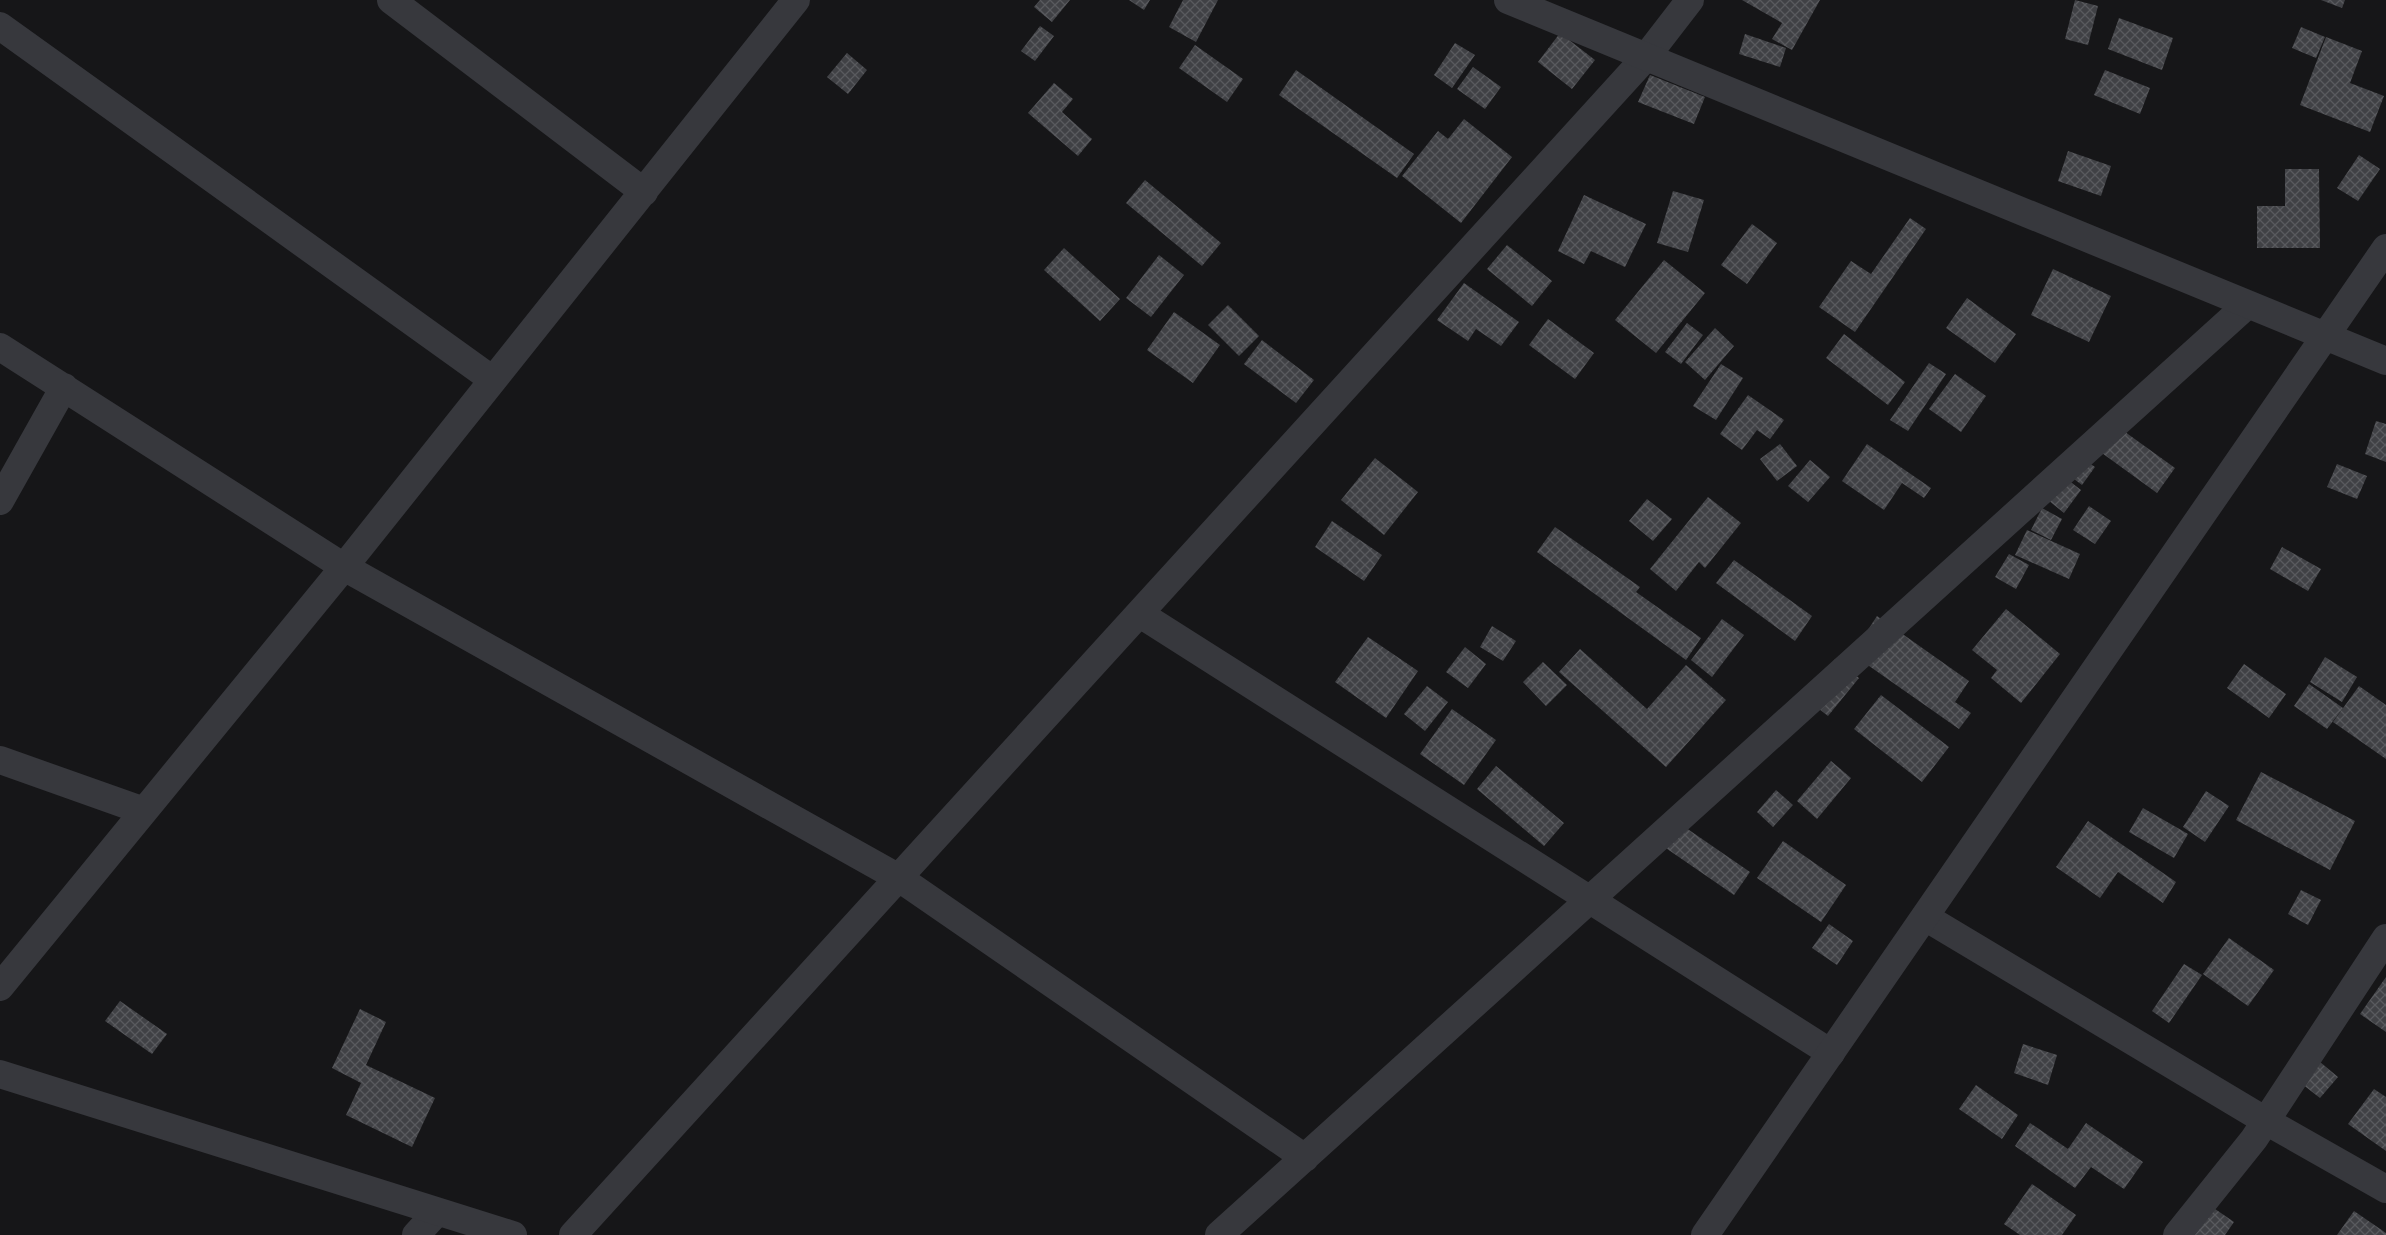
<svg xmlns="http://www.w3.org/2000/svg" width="2386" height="1235" font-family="Signika,sans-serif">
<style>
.building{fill:url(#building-cross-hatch)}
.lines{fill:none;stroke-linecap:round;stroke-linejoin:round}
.minor{stroke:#37383d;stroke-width:28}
.tertiary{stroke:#37383d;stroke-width:28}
</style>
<defs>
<pattern id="building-cross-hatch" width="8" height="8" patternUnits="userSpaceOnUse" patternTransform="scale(1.25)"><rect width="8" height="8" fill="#404145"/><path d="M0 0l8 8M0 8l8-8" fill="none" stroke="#595a5e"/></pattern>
</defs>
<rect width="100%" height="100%" fill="#161618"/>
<path class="building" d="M1040,0H1070L1052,22L1034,7Z
M1129,0H1150L1144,10Z
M1183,0H1218L1196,42L1169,27Z
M1742,0H1820L1792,50L1772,39L1782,23Z
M2075,0L2098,6L2088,45L2065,39Z
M2321,0H2345L2342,8Z
M2119,18L2173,38L2162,70L2108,49Z
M1040,26L1054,36L1035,61L1021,51Z
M2301,27L2325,37L2316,58L2292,48Z
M1560,33L1595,60L1572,89L1538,62Z
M1745,34L1786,48L1780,67L1739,54Z
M2326,37L2362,51L2350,83L2384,96L2370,132L2300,105Z
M1455,43L1475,55L1452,88L1434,75Z
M1195,45L1243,79L1227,102L1179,68Z
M847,53L867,70L848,94L827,77Z
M1473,67L1501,87L1485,109L1457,89Z
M1296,70L1414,154L1397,178L1279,95Z
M2105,70L2150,88L2140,114L2094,95Z
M1650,75L1705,97L1694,124L1638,102Z
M1054,83L1073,99L1062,112L1092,139L1078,156L1028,113Z
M1464,119L1512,157L1461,223L1402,176L1438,131L1448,139Z
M2068,151L2111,166L2101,196L2058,181Z
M2359,155L2380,169L2358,201L2337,188Z
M2285,169H2319L2320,248H2257V206H2285Z
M1145,180L1221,243L1202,266L1126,203Z
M1673,191L1704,200L1688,252L1657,243Z
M1584,195L1646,224L1625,267L1591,251L1584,264L1558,251Z
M1910,218L1926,229L1855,332L1819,307L1851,261L1871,274Z
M1752,224L1777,243L1747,284L1721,265Z
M1507,245L1552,281L1532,306L1487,269Z
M1064,248L1120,299L1100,321L1044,270Z
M1159,255L1184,275L1151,317L1126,298Z
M1664,260L1705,293L1656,353L1615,320Z
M2053,269L2111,296L2089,342L2031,315Z
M1464,283L1519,322L1501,346L1476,329L1468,341L1437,320Z
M1967,298L2016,334L1995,363L1946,328Z
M1228,305L1259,336L1239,356L1208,325Z
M1174,312L1220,345L1193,383L1147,350Z
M1548,319L1594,353L1575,379L1529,345Z
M1687,323L1703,335L1681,364L1665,352Z
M1715,328L1734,346L1705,380L1685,362Z
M1844,334L1905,382L1888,405L1826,358Z
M1262,340L1314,380L1296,403L1244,364Z
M1929,363L1946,374L1908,431L1890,420Z
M1721,364L1743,378L1716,420L1693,406Z
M1955,374L1986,396L1961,432L1929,409Z
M1748,395L1784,420L1770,439L1757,430L1742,450L1720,434Z
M2376,421L2386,424V462L2365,454Z
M2114,424L2175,468L2157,493L2095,448Z
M1780,444L1797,466L1777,481L1760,459Z
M1867,444L1931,488L1924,498L1902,483L1884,510L1842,481Z
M2075,453L2095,467L2082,485L2062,470Z
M1375,458L1418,492L1384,535L1341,500Z
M1810,460L1830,477L1808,502L1788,486Z
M2337,464L2367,476L2357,499L2327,487Z
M2055,470L2081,490L2064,513L2038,492Z
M1708,497L1741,523L1705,568L1699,562L1676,591L1650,569Z
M1647,499L1672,519L1653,541L1629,521Z
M2089,506L2111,521L2095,544L2073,530Z
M2042,508L2062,519L2051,540L2031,530Z
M1332,521L1382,555L1364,581L1315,547Z
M1555,527L1640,587L1636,592L1701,638L1686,660L1537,552Z
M2027,530L2080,554L2069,579L2015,555Z
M2282,547L2321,569L2308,591L2270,569Z
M2009,554L2029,565L2016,589L1995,577Z
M1734,560L1812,616L1795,641L1716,583Z
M2006,609L2060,654L2021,703L1991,678L1997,670L1972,650Z
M1877,616L1969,681L1955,702L1971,713L1959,729L1852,654Z
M1722,619L1744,635L1712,677L1691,660Z
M1492,626L1516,641L1503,661L1480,647Z
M1368,637L1418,671L1386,718L1335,682Z
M1465,647L1486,664L1468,688L1446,672Z
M1580,649L1647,709L1686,665L1726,700L1666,767L1559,672Z
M2325,657L2357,677L2342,702L2310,682Z
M1835,659L1859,678L1828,716L1805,698Z
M1543,662L1567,685L1546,706L1523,682Z
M2244,664L2286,694L2269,718L2227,688Z
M2309,684L2343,708L2327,729L2294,706Z
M1427,686L1448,702L1425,731L1404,714Z
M2359,686L2386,705V759L2333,722Z
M1881,695L1949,747L1922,782L1854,729Z
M1452,709L1496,740L1464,785L1420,754Z
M1831,761L1851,778L1817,819L1797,801Z
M1496,766L1564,823L1544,846L1477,789Z
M2261,772L2355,821L2330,870L2236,820Z
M1776,790L1793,805L1773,827L1757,812Z
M2206,791L2229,806L2205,842L2183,827Z
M2143,808L2188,834L2174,858L2129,832Z
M1676,821L1750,872L1734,895L1660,844Z
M2088,821L2176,882L2163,903L2118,872L2100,898L2056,867Z
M1783,841L1846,885L1821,922L1757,878Z
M2301,890L2321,900L2308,925L2288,914Z
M1829,924L1853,941L1837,965L1812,948Z
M2229,938L2274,970L2248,1006L2203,974Z
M2184,964L2202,975L2169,1023L2152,1011Z
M2386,977V1032L2360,1014Z
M120,1001L167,1034L152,1054L105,1021Z
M360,1009L386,1022L366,1065L435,1098L412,1147L346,1115L361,1083L332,1068Z
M2023,1044L2057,1055L2048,1085L2014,1073Z
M2320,1062L2338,1077L2320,1098L2302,1084Z
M1976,1085L2018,1115L2002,1139L1959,1109Z
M2374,1089L2386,1097V1151L2348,1124Z
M2030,1123L2068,1149L2086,1123L2143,1162L2124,1189L2091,1167L2075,1188L2015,1146Z
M2032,1184L2076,1215L2062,1235H2020L2004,1224Z
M2202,1200L2234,1222L2225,1235H2177Z
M2354,1211L2386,1233V1235H2337Z"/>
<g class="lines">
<path class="minor" d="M391,0L644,192
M0,26L493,380
M0,347L344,567L899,878L1305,1158
M0,501L64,387
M1140,614L1831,1053
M0,760L144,811
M1925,917L2266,1121L2386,1189
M0,987L344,567L796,0
M416,1235L437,1212
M573,1235L1646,57L1690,0
M1219,1235L2247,305
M2177,1235L2254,1139L2386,938"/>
<path class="tertiary" d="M1508,0L2386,361
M0,1074L513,1235
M1705,1235L2386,248"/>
</g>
</svg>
